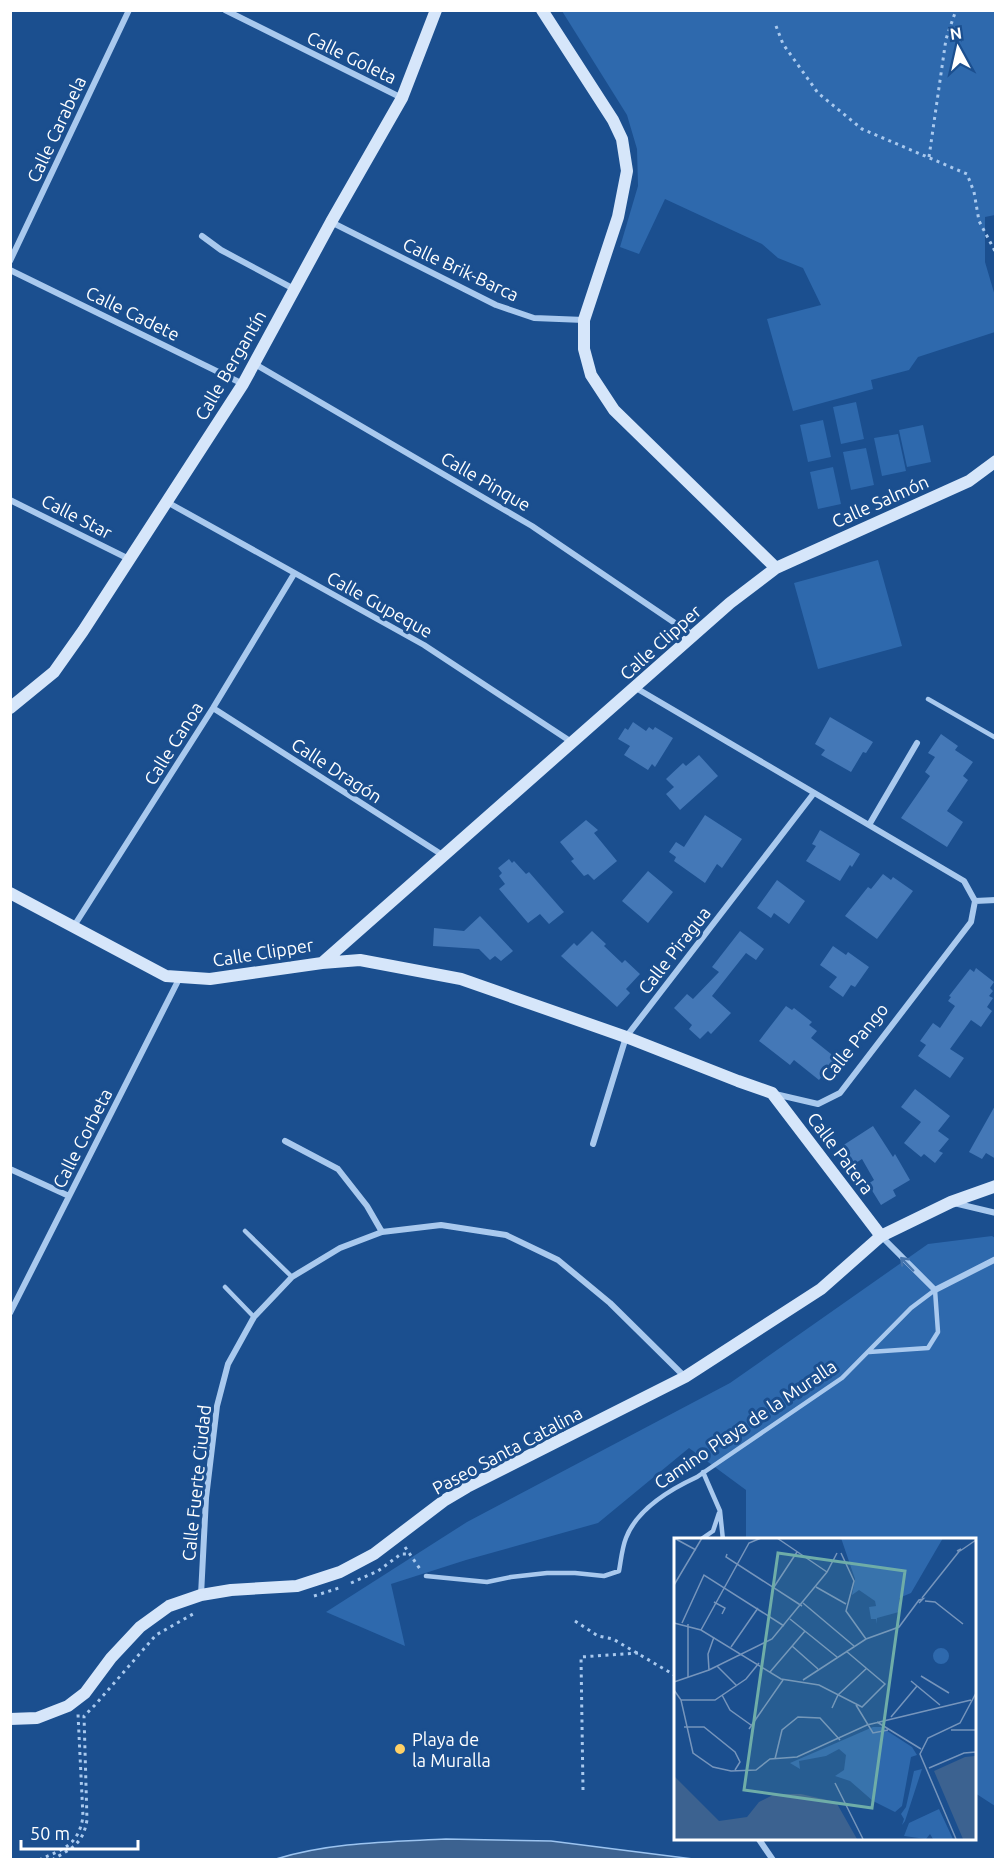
<svg xmlns="http://www.w3.org/2000/svg" width="1006" height="1870" font-family="Ubuntu,sans-serif">
<style>
.green{fill:#2e69ad}
.water{fill:#3c6290;stroke:#9cc4f0;stroke-width:1.5}
.building{fill:#4478b7}
.lines{fill:none;stroke-linecap:round;stroke-linejoin:round}
.path{stroke:#a9c9ee;stroke-width:3;stroke-dasharray:3 4.5;stroke-linecap:butt}
.lane{stroke:#a9c9ee;stroke-width:4.5}
.street{stroke:#a9c9ee;stroke-width:6}
.secondary{stroke:#d6e6fa;stroke-width:12}
.oneway{stroke:#4674ac}
.poi-dot{fill:#ffd166;stroke:#1b4f8f;stroke-width:2}
.labels{text-anchor:middle;dominant-baseline:central;stroke-width:6;stroke-linejoin:round;paint-order:stroke}
.street-label{font-size:18px;fill:#fff;stroke:#1b4f8f}
.poi-label{font-size:18px;fill:#fff;stroke:#1b4f8f;text-anchor:start}
.inset-road{fill:none;stroke:#7695bc;stroke-width:1.5}
.view{fill:#6fada8;fill-opacity:0.15;stroke:#6fada8;stroke-width:3}
.inset-edge{fill:none;stroke:#fff;stroke-width:3}
</style>
<rect width="100%" height="100%" fill="#1b4f8f"/>
<path class="green" d="M562,11H995V215L985,217V262L995,296V332L918,357L909,370L871,380L873,389L793,411L767,319L821,305L803,268L778,258L762,244L665,199L639,254L620,247L638,186L637,149L627,115Z
M856,402L864,439L841,444L833,407Z
M823,420L831,457L808,462L800,425Z
M923,425L931,462L907,467L899,430Z
M898,434L906,471L882,476L874,438Z
M866,448L874,485L851,490L843,452Z
M833,467L841,504L818,509L810,472Z
M878,560L902,646L818,669L794,583Z
M992,1236L995,1238V1806L975,1793L974,1540H746V1490L689,1448L598,1523L466,1560L391,1584L405,1646L326,1612L467,1522L730,1383L928,1244Z"/>
<path class="water" d="M446,1839L551,1841L693,1859H276C331,1842 389,1842 446,1839Z"/>
<path class="building" d="M830,717L873,742L866,753L863,752L851,772L821,755L825,750L815,744Z
M633,722L646,731L649,727L653,730L655,727L673,738L655,767L652,764L648,770L624,755L630,746L618,739L625,728L628,730Z
M941,734L958,746L955,750L973,762L963,776L968,780L947,811L963,822L947,847L901,818L930,776L925,772L935,757L928,753Z
M699,755L718,776L680,810L666,794L674,787L666,779L683,763L686,766Z
M705,815L742,839L722,868L717,864L705,883L674,861L676,857L669,852L676,842L684,847Z
M586,820L598,830L594,833L617,861L594,880L588,874L584,876L571,861L574,859L560,842Z
M820,830L860,854L852,867L850,865L840,881L806,861L816,846L812,844Z
M509,859L512,863L514,861L526,874L529,872L564,912L549,924L540,914L528,923L499,889L505,884L499,876L502,873L498,868Z
M648,871L673,892L648,923L622,901Z
M883,874L891,880L893,877L913,891L877,939L845,916L868,887L871,889Z
M777,880L805,901L789,924L774,913L771,918L757,908Z
M480,916L513,951L501,961L495,956L490,960L479,949L433,946L434,928L464,931Z
M592,931L606,944L604,946L622,963L625,960L640,974L626,989L630,993L617,1007L561,956L574,943L577,946Z
M740,931L764,949L756,960L746,953L712,996L731,1013L711,1034L708,1031L700,1039L689,1029L692,1025L674,1008L687,994L693,999L719,972L712,967Z
M833,946L846,955L848,952L869,967L855,987L851,985L843,997L829,987L837,977L820,965Z
M976,968L994,982L990,988L993,991L989,996L993,998L987,1007L992,1011L981,1027L971,1020L950,1049L964,1058L950,1078L918,1056L926,1045L920,1041L933,1023L940,1028L955,1006L948,1001L951,997L949,996L970,969L974,972Z
M786,1006L792,1010L794,1008L812,1022L809,1025L817,1031L811,1038L836,1058L819,1080L794,1060L790,1065L759,1041Z
M915,1089L950,1116L938,1131L949,1139L939,1151L943,1153L935,1163L924,1154L921,1157L904,1143L921,1122L901,1107Z
M996,1104V1159L986,1153L982,1159L969,1152Z
M873,1126L893,1157L895,1154L910,1180L893,1190L896,1196L881,1205L868,1184L874,1180L862,1159L851,1166L839,1148Z"/>
<g class="lines">
<path class="path" d="M776,26L783,44L818,93L862,129L967,174L974,192L979,221L996,253
M929,157L946,39L956,10
M405,1547L420,1569
M351,1583L378,1571L401,1554H410
M314,1596L342,1587
M575,1621L598,1636L613,1639L676,1676
M583,1790L581,1657L638,1653
M39,1860C63,1849 78,1846 83,1817L78,1714
M52,1860C72,1848 83,1844 87,1820L84,1716L95,1705L156,1635L193,1614"/>
<path class="lane" d="M928,699L996,738
M245,1231L292,1277
M225,1287L254,1317
M869,1352L928,1348L938,1332L935,1290
M703,1472L720,1511L723,1540
M700,1540L713,1531L719,1513
M426,1576L487,1582L511,1577L547,1573H575L604,1576L619,1571C621,1560 622,1548 626,1538C637,1509 671,1489 697,1477L842,1378L911,1308L935,1290"/>
<path class="street" d="M225,10L402,98
M331,222L496,305L534,318L584,320
M202,236L221,250L294,289
M10,261L129,10
M10,270L243,384
M255,364L532,526L694,636
M10,500L129,559
M167,502L424,645L573,743
M636,688L964,881L975,901L971,922L840,1093L818,1104L775,1094
M213,708L444,856
M869,825L917,743
M975,901L996,900
M74,926L213,708L294,574
M285,1141L338,1169L367,1206L382,1232
M593,1144L626,1037L814,793
M10,1169L69,1196
M954,1203L996,1213
M881,1236L935,1290L996,1259
M10,1313L180,977
M201,1595L206,1498L217,1406L228,1364L254,1317L292,1277L340,1248L382,1232L441,1225L506,1235L558,1260L610,1303L685,1377
M758,1838L773,1860"/>
<path class="secondary" d="M542,10L613,120L622,139L627,171L618,217L584,320V349L591,375L614,410L776,568
M10,708L54,672L83,631L243,384L331,222L402,98L436,10
M10,893L166,976L210,979L322,963L360,960L461,979L626,1037L738,1081L772,1093L881,1236
M322,963L730,603L776,568L969,481L996,461
M10,1719L37,1718L68,1706L85,1693L111,1658L140,1627L169,1606L201,1595L231,1590L297,1586L340,1572L374,1554L445,1500L467,1487L685,1377L821,1289L881,1236L951,1202L996,1186"/>
</g>
<defs><path id="oneway-shaft" d="M-6 0H5M1.5-3L5.5 0L1.5 3" fill="none" stroke-width="1.6" stroke-linecap="round" stroke-linejoin="round" transform="scale(1.5)"/></defs>
<use class="oneway" href="#oneway-shaft" transform="translate(907 1264) rotate(-134)"/>
<circle class="poi-dot" cx="400" cy="1749" r="6"/>
<g class="labels">
<g class="street-label">
<text transform="translate(352 57) rotate(26)">Calle Goleta</text>
<text transform="translate(56 129) rotate(-65)">Calle Carabela</text>
<text transform="translate(461 269) rotate(25)">Calle Brik-Barca</text>
<text transform="translate(133 313) rotate(26)">Calle Cadete</text>
<text transform="translate(230 365) rotate(-60)">Calle Bergantín</text>
<text transform="translate(486 481) rotate(30)">Calle Pinque</text>
<text transform="translate(880 501) rotate(-24)">Calle Salmón</text>
<text transform="translate(77 516) rotate(27)">Calle Star</text>
<text transform="translate(380 604) rotate(29)">Calle Gupeque</text>
<text transform="translate(660 642) rotate(-42)">Calle Clipper</text>
<text transform="translate(173 743) rotate(-58)">Calle Canoa</text>
<text transform="translate(337 770) rotate(33)">Calle Dragón</text>
<text transform="translate(674 950) rotate(-52)">Calle Piragua</text>
<text transform="translate(263 952) rotate(-9)">Calle Clipper</text>
<text transform="translate(854 1042) rotate(-51)">Calle Pango</text>
<text transform="translate(82 1138) rotate(-63)">Calle Corbeta</text>
<text transform="translate(841 1153) rotate(53)">Calle Patera</text>
<text transform="translate(745 1424) rotate(-34)">Camino Playa de la Muralla</text>
<text transform="translate(507 1450) rotate(-28)">Paseo Santa Catalina</text>
<text transform="translate(196 1483) rotate(-84)">Calle Fuerte Ciudad</text>
</g>
<g class="poi-label">
<text x="412" y="1739">Playa de<tspan x="412" dy="21">la Muralla</tspan></text>
</g>
</g>
<g transform="translate(674 1538)">
<rect width="302" height="302" fill="#1b4f8f"/>
<path d="M167,0H269L237,55L225,60V74L203,80L202,86V81H197L195,69L202,68L201,63L185,52L178,57L181,41ZM259 118a8 8 0 1 1 16 0a8 8 0 1 1-16 0ZM199,189H207L238,209L243,217L237,219L228,268L221,274L199,263L176,243L161,238L170,232L172,217L165,211L152,218L125,223L126,231L116,225ZM248,231L231,283L228,287L230,281L227,276L232,269L240,233ZM265,271L279,301H259L256,296L252,301L230,298L235,285Z" fill="#2e69ad"/>
<path d="M301,218V301H289L260,233L291,219ZM0,238L45,283L73,279L85,264L101,256H127L162,264L183,301H0Z" fill="#3c6290"/>
<path class="inset-road" d="M0,0L22,12M103,0L153,34M286,13L302,2M167,15L180,43L172,73L192,101M53,16L52,19L128,68M0,47L28,0M100,49L123,14M142,49L172,66M248,60L287,11L283,13M251,63L261,64L289,86M40,64L51,70L48,76M129,65L180,108M116,81L163,119M0,85L27,92L107,141L145,147L188,169L211,146L172,113M8,85L30,37L110,88M14,86V140M27,92L75,5L87,0M118,108L144,131M57,109L84,70M43,128L63,148M35,132L34,116L40,99M96,134L131,93M247,138L275,155M129,142L192,101L225,89L245,62L249,61L245,65M237,143L266,167M0,144L35,132L98,101L153,34L163,15M0,152L7,162L19,215L39,229L57,233L82,232L96,221L123,219L193,187L297,162M48,157L56,172L77,187M7,162H41L72,141L85,125M182,167L199,195L214,192M158,170L164,157L193,130M217,179L243,148M203,184L247,211M10,189H30L61,214L66,224L61,232M75,191L109,142M277,192H302M101,221L108,192L124,179L146,180L166,202M255,230L290,215L302,214M161,245L189,301M282,301L246,216L254,200L286,185L302,155"/>
<path class="view" d="M104,15L231,33L198,270L70,252Z"/>
<rect width="302" height="302" class="inset-edge"/>
</g>
<rect width="1006" height="1870" fill="none" stroke="#ffffff" stroke-width="24"/>
<g transform="translate(958 48) rotate(352)" stroke="#1b4f8f" stroke-width="4.5" paint-order="stroke">
<path d="M0-4.5L10 22L0 15L-10 22Z" fill="#ffffff"/>
<text y="-9" font-size="16" font-weight="bold" text-anchor="middle" fill="#ffffff">N</text>
</g>
<path d="M21 1840v9h117v-9" fill="none" stroke="#ffffff" stroke-width="3"/>
<text x="30" y="1840" font-size="18" fill="#ffffff" stroke="#1b4f8f" stroke-width="4.5" paint-order="stroke">50 m</text>
</svg>
